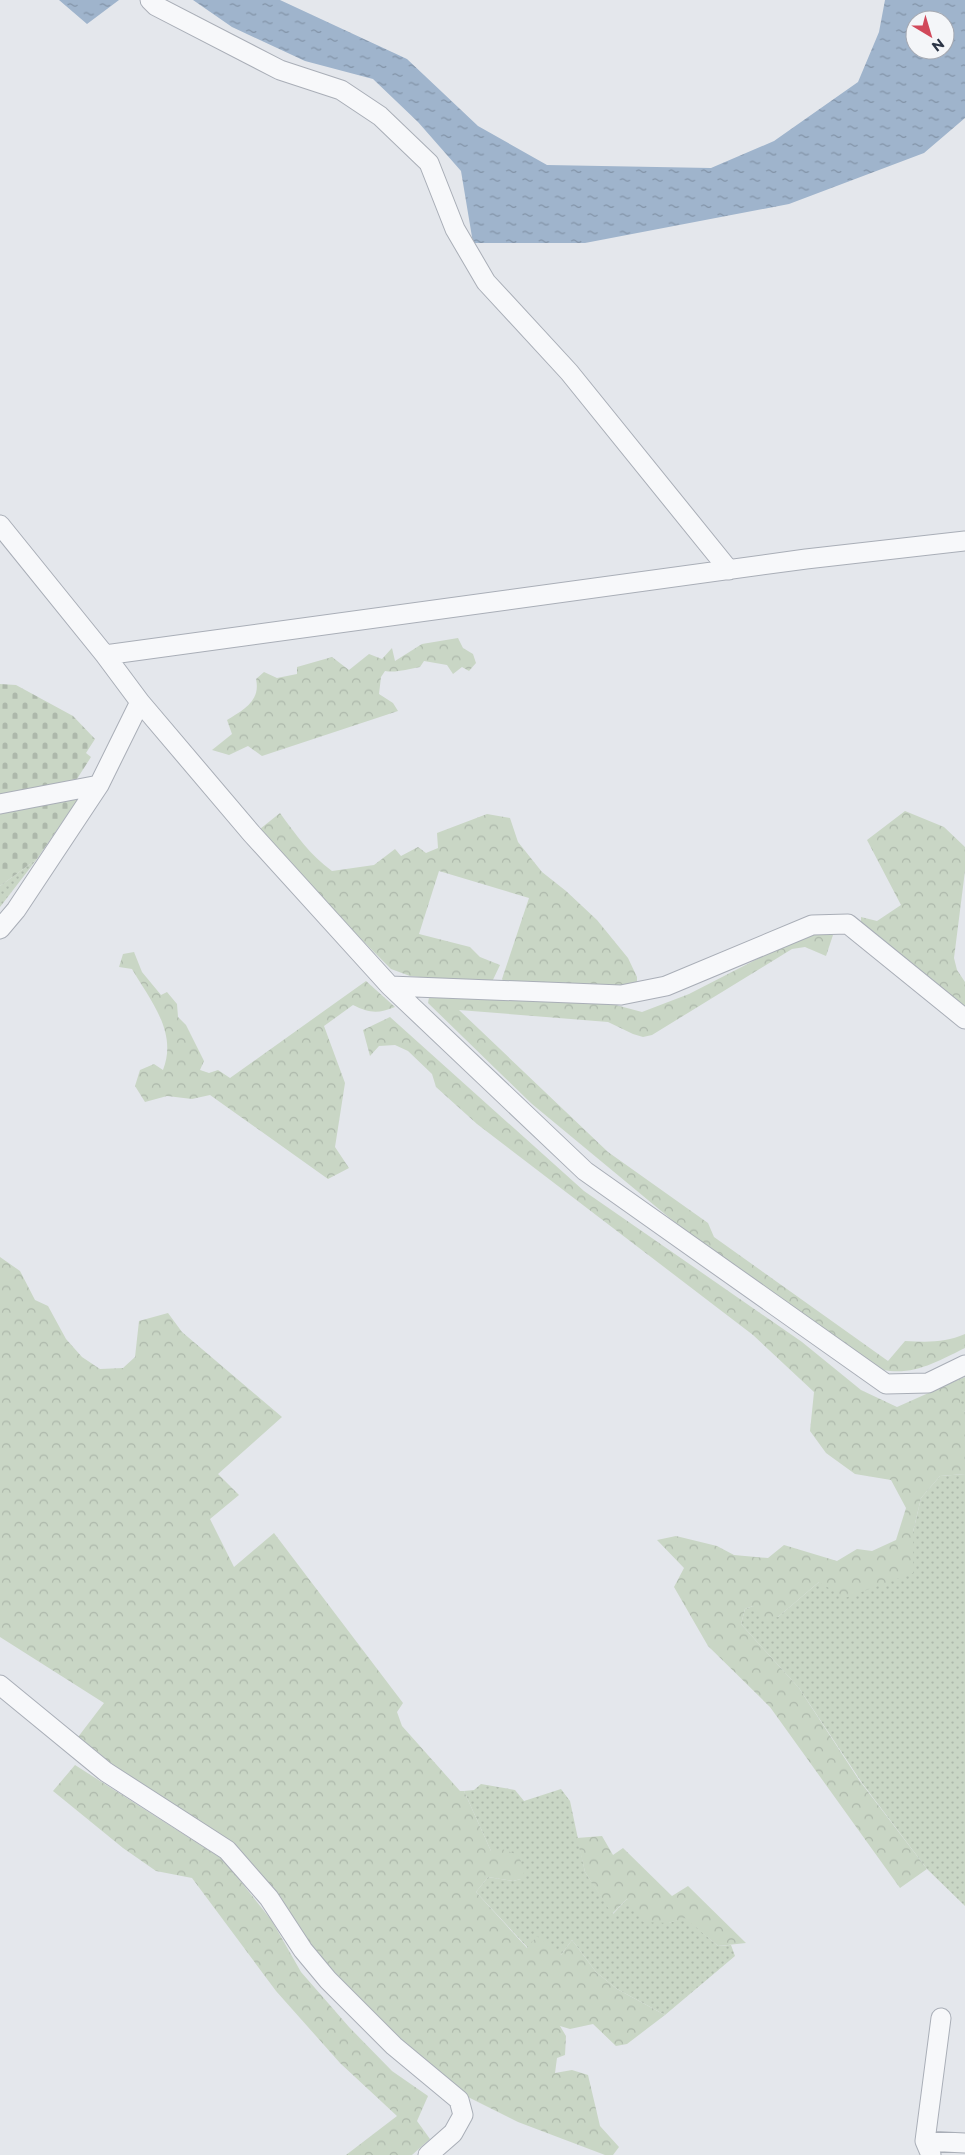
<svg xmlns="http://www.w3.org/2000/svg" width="965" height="2155" font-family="Montserrat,sans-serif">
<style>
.grass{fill:url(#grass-dots)}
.forest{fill:url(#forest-crowns)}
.cemetery{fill:url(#cemetery-stones)}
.water{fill:url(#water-ripples);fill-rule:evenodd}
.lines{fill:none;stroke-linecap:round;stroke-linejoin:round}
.minor-casing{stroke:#a9aeb7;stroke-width:21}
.minor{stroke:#f7f8fa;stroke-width:19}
</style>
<defs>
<pattern id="grass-dots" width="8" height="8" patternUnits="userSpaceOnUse" patternTransform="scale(1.25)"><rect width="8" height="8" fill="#c9d6c5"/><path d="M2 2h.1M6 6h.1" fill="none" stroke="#adb8ab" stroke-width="1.8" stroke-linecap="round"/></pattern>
<pattern id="forest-crowns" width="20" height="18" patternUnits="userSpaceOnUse" patternTransform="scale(1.25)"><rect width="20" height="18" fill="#c9d6c5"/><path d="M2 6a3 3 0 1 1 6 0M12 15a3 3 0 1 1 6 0" fill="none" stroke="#adb8ab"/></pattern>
<pattern id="cemetery-stones" width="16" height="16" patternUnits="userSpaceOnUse" patternTransform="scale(1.25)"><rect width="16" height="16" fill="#c9d6c5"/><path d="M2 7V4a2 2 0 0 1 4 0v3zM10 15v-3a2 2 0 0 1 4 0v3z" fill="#adb8ab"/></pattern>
<pattern id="water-ripples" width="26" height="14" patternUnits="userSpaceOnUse" patternTransform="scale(1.25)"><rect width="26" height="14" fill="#9fb4cc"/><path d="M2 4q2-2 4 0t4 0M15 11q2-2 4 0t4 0" fill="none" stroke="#8293a7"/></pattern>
</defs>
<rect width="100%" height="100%" fill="#e4e7ec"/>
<path class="grass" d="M37,859L0,907V886Z
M965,1377V1412L960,1409V1379Z
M965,1474V1906L927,1869L862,1783L799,1688L741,1624L745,1609L753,1606L778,1617L819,1582L912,1573L913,1532L921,1498L940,1476Z
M481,1784L515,1790L524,1801L561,1789L570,1801L585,1872L613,1914L627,1899L669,1923L685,1917L718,1946L731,1945L735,1956L665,2015L617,1989L596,1972L572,1940L561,1955L528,1948L476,1892L488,1877L513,1881L521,1879L491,1851L464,1791L474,1790Z"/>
<path class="forest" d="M458,638L463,648L473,654L476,663L469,671L462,667L453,674L447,665L424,661L420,667C407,669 397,673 385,671L381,677L379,694L393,703L398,711L262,756L248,746L229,755L212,750L232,734L227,720C243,710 261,701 256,679L264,672L277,678L297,674V667L332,657L349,670L369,654L382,659L392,648L395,661L422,644Z
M905,811L944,827L965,847V871L954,958L957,970L965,982V1009L861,928V917L877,921L901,905L867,840Z
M280,813C296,835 310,855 332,871L374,865L395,849L401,856L418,847L426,853L438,848L437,833L487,814L510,818L518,842L542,872L566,891L597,920L628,958L637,977V986L629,988L505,984L502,979L529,898L439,871L419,934L470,947L480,957L500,965L491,984L410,976L391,969L339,917L260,829Z
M819,932L833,935L826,956L805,947L792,949L652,1035L643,1037L633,1034L608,1022L459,1010L608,1152L708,1223L714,1237L888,1361L905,1341C927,1342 945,1343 965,1334V1348C938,1361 914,1376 883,1370L695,1239L532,1104L428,1003L430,992L612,1004L642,1012L689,994L798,938Z
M134,952L142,972L161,995L167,992L177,1004L178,1017L186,1025L204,1061L200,1070L209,1073L218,1070L230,1078L366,981L395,1007C378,1014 369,1013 353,1005L324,1026L345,1083L335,1147L349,1168L328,1179L210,1095L192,1099L167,1096L145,1102L135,1086L140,1070L154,1064L163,1070C178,1032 150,1000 132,969L119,967L123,954Z
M390,1017L584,1191L802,1342L861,1390L897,1407L960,1379V1408L965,1412V1474L940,1476L921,1498L913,1532V1573L845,1598L819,1582L778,1617L764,1620L753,1606L745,1609L741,1624L799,1688L859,1780L927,1869L900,1888L770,1707L708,1646L674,1587L684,1568L657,1540L676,1536L717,1546L734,1555L768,1558L784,1545L837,1561L857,1549L872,1551L896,1540L906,1508L891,1480L855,1474L826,1453L810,1431L814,1392L753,1335L477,1124L436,1087L432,1074L408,1051L395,1045L379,1046L370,1056L363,1030Z
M0,1257L20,1271L35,1300L48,1306L66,1339L82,1357L100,1369L123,1368L135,1357L139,1321L168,1313L182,1332L282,1417L218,1474L239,1495L210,1519L234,1567L274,1533L403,1703L397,1712L402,1726L460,1791H464L491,1851L502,1849L518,1855L525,1870L521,1879L513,1881L488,1877L476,1892L527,1948L537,1936L561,1955L572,1940L596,1972L617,1989L665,2015L627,2044L616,2046L593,2024L570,2029L560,2026L566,2036L565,2055L557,2058L555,2073L572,2070L588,2075L600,2126L619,2147L613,2155H605L518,2122L458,2092L398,2042L312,1947L282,1903L75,1741L104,1703L0,1637Z
M75,1765L224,1860L272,1921L301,1972L349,2027L392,2071L428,2096L417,2121L430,2139L412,2155H346L397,2116L340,2063L276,1991L192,1878L156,1871L123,1848L53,1791Z
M602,1836L613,1855L623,1848L672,1896L688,1886L746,1943L718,1946L685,1918L669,1923L643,1922L627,1899L612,1914L585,1872L577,1838Z"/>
<path class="cemetery" d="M0,684L16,685L73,716L95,739L86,753L91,757L75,782L0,799Z
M78,799L37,859L0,886V812Z"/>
<path class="water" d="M59,0H119L87,24Z
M193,0H280L407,59L478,126L547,165L711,168L774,141L858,82L879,32L885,0H965V118L924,153L789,204L585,243H473L461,171L418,122L373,79L305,61L232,27ZM915,20H945V50H915Z"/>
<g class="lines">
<defs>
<path id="minor" d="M150,0L156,6L280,70L341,90L380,116L429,163L455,229L486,282L569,372L729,570
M0,525L105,655L140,702L252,834L390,986L621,995L666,986L812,925L848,924L965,1019
M105,655L806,559L965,541
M0,804L99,785
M0,929L16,910L99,785L140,702
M390,986L585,1171L886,1384L928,1383L965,1365
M0,1685L106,1772L227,1850L269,1898L303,1950L328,1980L394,2046L459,2100L463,2115L453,2133L428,2155
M925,2141L965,2143
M931,2155L925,2141L941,2018"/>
</defs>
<use href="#minor" class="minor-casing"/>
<use href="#minor" class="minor"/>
</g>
<g transform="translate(930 35) rotate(142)"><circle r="24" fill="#f4f6f9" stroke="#a4a8b1"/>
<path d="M0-4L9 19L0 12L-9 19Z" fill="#d1495b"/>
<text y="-8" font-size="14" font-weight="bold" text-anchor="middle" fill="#2b3445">N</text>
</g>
</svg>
